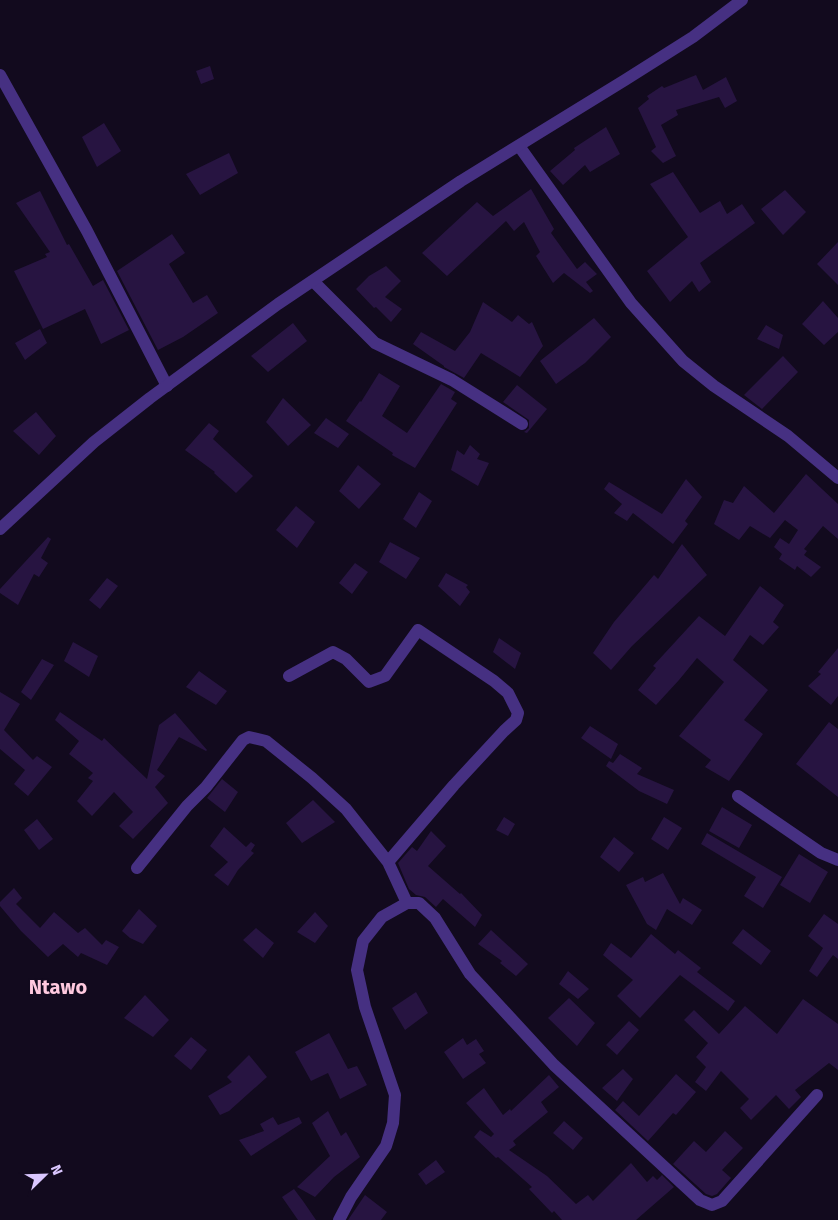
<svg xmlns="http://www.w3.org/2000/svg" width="838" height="1220" font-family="'Fira Sans',sans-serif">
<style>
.building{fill:#271441}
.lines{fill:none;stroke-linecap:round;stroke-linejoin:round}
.minor{stroke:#463082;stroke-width:12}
.tertiary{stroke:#463082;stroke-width:12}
.labels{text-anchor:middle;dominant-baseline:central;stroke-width:4;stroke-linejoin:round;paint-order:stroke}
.quarter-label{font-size:20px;font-weight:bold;fill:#ffc9df;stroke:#120a1e}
</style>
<rect width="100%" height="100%" fill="#120a1e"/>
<path class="building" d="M210,66L214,79L201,84L196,71Z
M696,75L703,90L726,77L737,101L725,108L719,97L676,110L678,115L661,125L676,156L663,163L651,151L656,147L638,108L649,99L647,96L662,86L664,88Z
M104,123L121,151L97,167L82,137Z
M606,127L620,154L590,172L585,165L563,185L550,171L575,150L574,148Z
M229,153L238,173L200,195L186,174Z
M673,172L700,213L720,201L727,214L742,204L755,223L700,263L711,282L699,292L692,281L670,302L647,271L688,237L650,184Z
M531,189L554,229L551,233L577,269L585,262L597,274L586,282L593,291L590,293L564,273L553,283L536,256L540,252L524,222L514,231L506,221L447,276L422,253L477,202L493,216Z
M785,190L806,212L783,235L761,209Z
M40,191L67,245L69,244L93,286L103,280L129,330L101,344L85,309L43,329L14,271L47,257L45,254L50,252L16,203Z
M172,234L185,253L169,264L193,303L207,295L218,313L183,337L158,350L117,271Z
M838,242V285L817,264Z
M386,266L401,281L385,297L402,309L391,322L376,307L374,308L356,289L369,276Z
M823,301L838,318V332L824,345L802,324Z
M483,302L512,322L518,315L529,324L532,322L543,346L520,377L481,353L464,378L444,367V366L413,344L421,332L455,351L470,332Z
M594,318L611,337L585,363L556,384L540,361Z
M293,323L307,341L268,372L251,356Z
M766,325L783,335L779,349L757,339Z
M40,329L47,343L25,360L15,343Z
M783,356L798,372L762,409L744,395Z
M379,373L400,386L382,416L407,433L441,384L455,392L451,399L457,403L415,468L392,455L393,453L346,421L360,401L361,402Z
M517,385L547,409L527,433L524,432L529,428V420L503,402Z
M283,398L311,425L288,446L266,422Z
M36,412L56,436L39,455L13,431Z
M326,418L349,434L338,448L314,433Z
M209,423L219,431L213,439L253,476L236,493L214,473L215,472L185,450Z
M470,445L480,454L477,459L489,463L478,486L451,470L457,450L464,455Z
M358,465L381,484L359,509L339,491Z
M806,474L838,504V539L823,526L804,549L807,551L804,555L821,567L811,577L797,566L795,570L779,559L782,554L774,547L780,538L789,544L798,530L785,520L770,538L750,526L739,540L714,524L724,500L733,503L744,486L774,513Z
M686,479L702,497L685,521L688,524L673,544L633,513L627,521L614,513L622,504L604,489L609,482L662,514Z
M419,492L432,501L416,528L403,519Z
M296,506L315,522L297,548L276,530Z
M48,537L51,539L41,558L48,563L39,577L34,574L18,605L0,593V589Z
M390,542L420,558L406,579L379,562Z
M682,544L707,575L632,646L611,670L593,653L614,622L654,575L658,579Z
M355,563L368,572L352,594L339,583Z
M446,573L468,585L466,587L470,592L460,606L438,586Z
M107,578L118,586L100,609L89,600Z
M760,586L784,605L773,622L779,627L763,645L750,635L733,660L768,690L744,720L763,734L729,781L705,767L711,760L679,736L724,682L697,658L679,680L656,705L638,690L656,668L653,666L699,616L725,636Z
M499,638L521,653L515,669L493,652Z
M73,642L98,656L89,677L64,661Z
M838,648V696L831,705L808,686L821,674L818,672Z
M42,659L54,665L31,700L21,692Z
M199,671L227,691L216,705L186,687Z
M0,692L20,704L4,730L33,760L37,756L52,767L28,796L14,784L25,770L0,749Z
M60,712L102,741L104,738L147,779L159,725L175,713L207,750L206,751L179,737L157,770L165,776L155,787L168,803L133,839L119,826L133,812L114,792L92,816L77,801L93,781L88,778L93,773L69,754L79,741L55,720Z
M829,722L838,729V797L796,764Z
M590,726L618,744L611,759L581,738Z
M620,754L642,768L637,774L674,790L667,804L639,791L606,766L609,761L613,763Z
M222,779L238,792L225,812L207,798Z
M313,800L335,822L302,843L286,823Z
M722,807L752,825L739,848L709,831Z
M504,817L515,824L508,836L496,830Z
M664,817L682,828L668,850L651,839Z
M37,819L53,839L39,850L24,830Z
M224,827L246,847L251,842L255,845L251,851L254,853L238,870L228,886L214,875L228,862L210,846Z
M431,831L446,846L428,866L460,894L461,893L482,915L475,927L443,899L436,907L425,897L416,895L409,889L398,863L412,847L417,851Z
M707,833L782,877L763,908L744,896L756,877L701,844Z
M614,837L634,853L619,872L600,857Z
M799,854L828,872L810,903L780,885Z
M663,873L680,904L683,898L702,910L692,925L667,909L656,930L647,924L626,885L643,877L645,882Z
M14,888L22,898L16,904L40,928L54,912L78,933L85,928L102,945L106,940L119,947L107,965L81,953L78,957L63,944L48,957L21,931L0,906V902Z
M139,909L157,926L143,944L130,938L122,931Z
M315,912L328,926L315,943L297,932Z
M824,914L838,924V959L833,955L817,977L809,971L823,948L808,936Z
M256,928L274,943L263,958L243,940Z
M743,929L771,951L761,965L732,943Z
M491,930L528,964L516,976L500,963L502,961L478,944Z
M651,934L675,954L678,950L701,968L697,972L735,1001L728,1011L680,975L640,1018L617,996L633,980L603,955L611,943L631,958Z
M568,971L589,989L578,999L559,984Z
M416,992L428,1013L405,1030L392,1008Z
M145,995L169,1020L153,1037L124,1018Z
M569,998L595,1023L577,1046L548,1018Z
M803,999L838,1024V1070L829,1063L795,1090L801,1097L789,1109L776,1095L751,1120L740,1108L749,1099L721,1071L706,1091L695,1082L706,1067L696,1057L708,1043L684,1020L694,1010L719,1034L745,1006L777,1034Z
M629,1021L639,1030L617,1055L606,1045Z
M329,1033L348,1069L357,1066L367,1085L340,1099L328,1073L311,1081L295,1052Z
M191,1037L207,1050L191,1070L174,1056Z
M463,1038L467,1045L476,1039L484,1051L479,1054L486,1063L463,1079L444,1052Z
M249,1055L267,1077L229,1111L220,1115L208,1096L232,1082L227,1077Z
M623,1069L633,1079L617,1101L602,1088Z
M676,1074L696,1092L676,1115L673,1113L648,1141L615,1110L623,1101L639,1116Z
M549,1075L559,1087L541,1102L548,1112L513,1141L516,1145L509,1150L547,1176L576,1204L588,1195L593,1201L631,1163L647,1182L653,1176L657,1180L662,1175L674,1187L636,1220H562L554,1211L552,1213L529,1189L532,1187L498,1157L496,1158L474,1137L480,1130L491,1137L494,1134L466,1103L484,1088L503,1115L510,1109L511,1111Z
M328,1111L341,1136L346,1132L360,1157L334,1177L315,1197L297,1187L330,1156L312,1123Z
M273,1117L278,1125L299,1117L302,1123L251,1156L239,1140L264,1131L260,1124Z
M564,1121L583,1138L573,1150L553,1133Z
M725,1131L743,1148L722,1170L731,1178L717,1194L712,1196L706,1194L673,1164L694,1141L706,1152Z
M436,1160L445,1172L426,1185L418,1174Z
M294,1189L303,1201L316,1220H298L282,1197Z
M365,1195L387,1212L381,1220H348Z"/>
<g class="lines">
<path class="minor" d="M0,75L87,231L167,386
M519,146L631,303L683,361L714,386L788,436L838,478
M313,281L375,343L452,380L522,424
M289,676L333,652L346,659L369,682L385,676L418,630L494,681L508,693L518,713L516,720L504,731L454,785L388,862
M738,796L821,853L838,860
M137,868L187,806L206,787L243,740L249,737L266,741L312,778L346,809L388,862L407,903
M339,1220L351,1197L386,1146L393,1123L395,1095L365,1007L357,970L363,941L382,917L407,903H419L435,918L470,974L554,1065L700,1200L712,1205L722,1201L817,1095"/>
<path class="tertiary" d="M0,529L94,442L150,398L278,304L461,181L625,80L693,37L742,0"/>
</g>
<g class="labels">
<g class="quarter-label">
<text x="58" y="987">Ntawo</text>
</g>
</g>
<g transform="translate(45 1175) rotate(67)" stroke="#120a1e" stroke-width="4" paint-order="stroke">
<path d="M0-4L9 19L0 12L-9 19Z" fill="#dac7ff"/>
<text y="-8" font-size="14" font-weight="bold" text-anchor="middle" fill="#dac7ff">N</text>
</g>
</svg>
